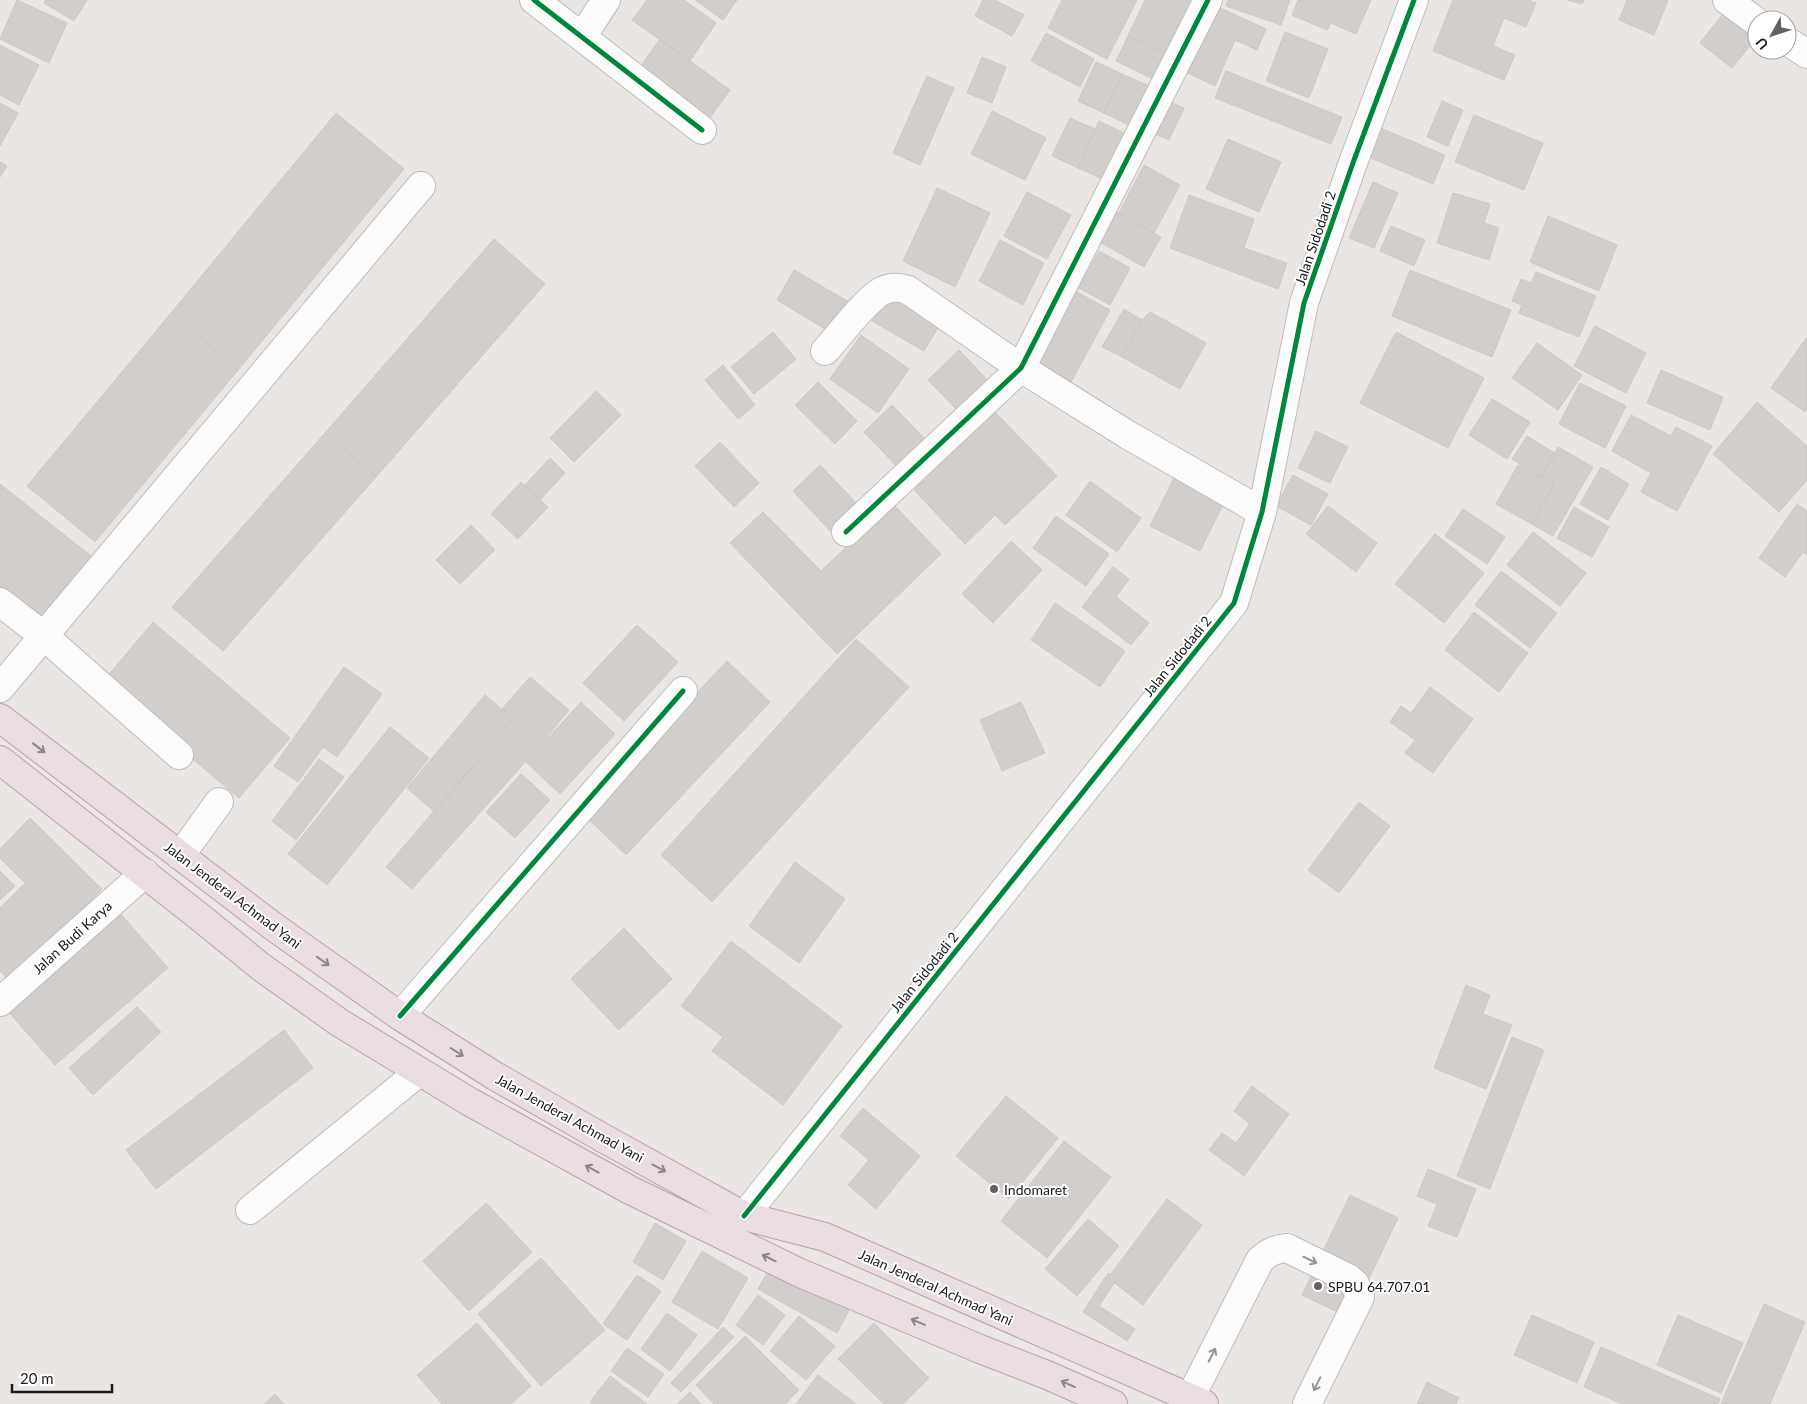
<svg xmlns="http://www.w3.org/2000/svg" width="1807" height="1404" font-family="Lato,sans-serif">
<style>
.building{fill:#d2cecc;stroke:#cdc7c5}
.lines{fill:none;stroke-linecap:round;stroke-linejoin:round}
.minor-casing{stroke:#bfbdbc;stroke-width:30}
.highway-casing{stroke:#be9bad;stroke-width:30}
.minor{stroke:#fcfbfb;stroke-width:28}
.highway{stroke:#e9dde1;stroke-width:28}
.cycleway-casing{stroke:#fff;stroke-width:8}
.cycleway{stroke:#00873e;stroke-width:5}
.oneway{stroke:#8c8688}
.oneway2{stroke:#979696}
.poi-dot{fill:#636261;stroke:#fff;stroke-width:2}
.labels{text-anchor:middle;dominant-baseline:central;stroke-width:4;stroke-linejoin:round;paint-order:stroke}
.street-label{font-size:14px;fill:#1b1b1b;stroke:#fff}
.poi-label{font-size:14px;fill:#1b1b1b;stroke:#fff;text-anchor:start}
</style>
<rect width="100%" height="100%" fill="#eae6e3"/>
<path class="building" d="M17,0L67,23L49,63L0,39Z
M45,0H87L74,21L44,3Z
M647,0H684L716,23L690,61L632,20Z
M695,0H737L723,20Z
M983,0H995L1024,15L1012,36L975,16Z
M1062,0H1137L1107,59L1048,28Z
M1145,0H1190L1165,53L1128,36Z
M1228,0H1290L1281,25L1226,6Z
M1298,0H1371L1356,34L1331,23L1327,30L1292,15Z
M1453,0H1528L1536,3L1526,27L1504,18L1493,46L1515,55L1504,80L1433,51Z
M1568,0H1584L1582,4Z
M1627,0H1668L1654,35L1619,20Z
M1729,6L1757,29V37L1732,68L1700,43Z
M1218,7L1266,29L1257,50L1235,40L1215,86L1188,73Z
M1285,32L1328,49L1309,98L1266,81Z
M1046,33L1094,59L1080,87L1031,61Z
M1128,36L1165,53L1153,79L1116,61Z
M660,39L730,90L704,126L634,76Z
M0,45L39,65L19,105L0,95Z
M982,57L1006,67L992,103L967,93Z
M1096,62L1122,74L1104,113L1078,101Z
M1226,71L1342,117L1331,144L1215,98Z
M1122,74L1149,86L1131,126L1104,113Z
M927,76L954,88L920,165L893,153Z
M1163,99L1184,108L1169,140L1149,131Z
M1442,101L1463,110L1448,146L1427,137Z
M0,103L18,113L0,146Z
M992,111L1046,138L1025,180L971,154Z
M336,113L404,169L238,370L171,313Z
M1474,115L1543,143L1524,190L1455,162Z
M1070,118L1095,129L1078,168L1052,156Z
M1099,121L1126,134L1105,180L1078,168Z
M1378,127L1445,155L1433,184L1366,156Z
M1228,139L1281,162L1259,212L1206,189Z
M0,162L7,166L0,177Z
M1144,165L1180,185L1154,233L1119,213Z
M1373,182L1398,193L1374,248L1349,238Z
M937,188L990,213L955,287L903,261Z
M1027,192L1071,215L1047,259L1004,236Z
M1453,193L1490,204L1484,223L1499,228L1489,260L1437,243Z
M1189,195L1254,219L1244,248L1287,263L1278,289L1170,248Z
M1114,211L1161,237L1144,267L1098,241Z
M1548,216L1617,245L1599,291L1530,262Z
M1391,226L1425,240L1414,266L1380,251Z
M494,239L545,284L376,477L325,433Z
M1000,240L1044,263L1023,305L979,281Z
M1099,251L1130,268L1110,305L1079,288Z
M794,270L849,302L832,333L777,300Z
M1410,270L1511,310L1492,357L1392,316Z
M1536,272L1596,296L1579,337L1519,313L1522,305L1512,301L1521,279L1531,283Z
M1075,291L1110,310L1070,384L1035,365Z
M888,294L940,324L924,351L872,321Z
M1124,309L1142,320L1122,357L1102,347Z
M1150,312L1206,343L1180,389L1122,357L1142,320Z
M171,313L238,370L95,542L27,486Z
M1595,326L1646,353L1626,393L1574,366Z
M773,332L796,359L754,394L731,367Z
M1396,332L1484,378L1448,448L1360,403Z
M861,335L909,369L878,413L830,379Z
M1807,337V409L1805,412L1771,388Z
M1537,343L1582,375L1558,410L1512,378Z
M959,350L994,387L963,416L928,380Z
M723,365L755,405L738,419L705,380Z
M1661,370L1723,397L1710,430L1647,403Z
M818,382L857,421L835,444L795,405Z
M1580,383L1626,406L1605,448L1559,424Z
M596,391L621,415L574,462L550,438Z
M1492,399L1530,422L1507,459L1469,435Z
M1757,402L1807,446V480L1779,512L1713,454Z
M892,405L933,447L904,474L864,432Z
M995,412L1057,476L1005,525L995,515L965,544L914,490Z
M1631,415L1671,436L1676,427L1712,446L1677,511L1641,492L1651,473L1612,451Z
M1316,431L1348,447L1330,483L1298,468Z
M325,433L376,477L223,651L172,607Z
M1527,436L1556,454L1541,477L1512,459Z
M720,442L759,483L734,507L695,466Z
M1558,447L1593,467L1553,536L1532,524L1554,484L1541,477Z
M550,458L565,473L540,500L525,485Z
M820,465L860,507L833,534L793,491Z
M1518,465L1554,484L1532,524L1496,504Z
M1601,467L1629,484L1608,520L1580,504Z
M1177,472L1227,497L1200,551L1150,526Z
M1293,475L1328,494L1311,525L1276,506Z
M1090,481L1141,518L1117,552L1066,515Z
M521,482L548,507L518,539L491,514Z
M0,484L91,556L38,622L0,591Z
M892,503L941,554L837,654L730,543L763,512L821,571Z
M1797,504L1807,511V555L1803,552L1785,577L1759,558Z
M1328,506L1377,543L1356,572L1306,534Z
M1574,507L1609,527L1592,557L1557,538Z
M1463,509L1505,537L1487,564L1445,536Z
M1056,516L1109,554L1086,586L1033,548Z
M471,525L495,550L460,584L436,560Z
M1533,532L1586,573L1560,606L1507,565Z
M1435,534L1484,573L1444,623L1395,584Z
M1011,541L1042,570L993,623L962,594Z
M1113,567L1129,579L1116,597L1149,623L1131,645L1082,607Z
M1501,571L1557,613L1530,648L1475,605Z
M1055,603L1125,651L1100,687L1031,640Z
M1474,612L1528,653L1499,692L1445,650Z
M153,622L290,738L239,798L102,683Z
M637,625L678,662L624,721L583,683Z
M856,639L909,687L712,902L661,855Z
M727,661L770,702L626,855L583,814Z
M344,667L382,694L337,757L323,747L298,782L274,766Z
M530,677L569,710L542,743L502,709Z
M1430,687L1473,719L1433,773L1405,753L1415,740L1390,722L1401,706L1411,713Z
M485,695L513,719L435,812L407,788Z
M581,702L615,734L560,794L526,762Z
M1021,702L1045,753L1002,771L980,720Z
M513,719L542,743L412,889L386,867Z
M390,727L429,758L327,885L288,854Z
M319,759L344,777L296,840L272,821Z
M521,774L550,800L515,838L486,812Z
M1359,802L1390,826L1339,893L1308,870Z
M30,818L102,889L11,982L0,971V908L25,883L0,858V849Z
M795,862L845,899L799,963L749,926Z
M0,871L15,886L0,900Z
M119,912L168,968L55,1065L6,1009Z
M624,928L672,979L619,1030L571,979Z
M731,941L842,1026L783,1105L712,1051L723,1037L681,1006Z
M1466,985L1490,995L1483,1014L1512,1025L1486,1089L1434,1068Z
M137,1007L161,1032L93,1095L69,1068Z
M284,1030L313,1068L156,1189L126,1150Z
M1512,1037L1544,1050L1490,1189L1457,1176Z
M1252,1086L1289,1114L1244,1176L1209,1150L1222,1133L1236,1143L1250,1124L1234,1111Z
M1006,1096L1058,1138L1009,1199L956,1156Z
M863,1108L920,1156L876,1209L848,1185L869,1160L840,1136Z
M1064,1141L1111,1177L1047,1258L1001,1221Z
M1428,1169L1476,1189L1457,1237L1428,1226L1437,1204L1417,1196Z
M1350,1195L1398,1218L1350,1318L1302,1295Z
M1167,1199L1202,1225L1143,1305L1108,1278Z
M486,1203L532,1252L469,1311L423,1261Z
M1088,1219L1119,1246L1077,1296L1045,1269Z
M655,1223L686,1241L663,1280L633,1262Z
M702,1251L748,1278L718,1329L672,1302Z
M541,1258L605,1330L541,1386L478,1314Z
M771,1266L849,1310L837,1333L758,1289Z
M1108,1273L1117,1279L1099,1306L1135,1329L1127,1341L1083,1312Z
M637,1275L661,1291L627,1340L603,1324Z
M758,1295L785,1315L763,1345L736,1325Z
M1764,1304L1805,1322L1770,1404H1721Z
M667,1313L697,1335L670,1371L641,1349Z
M1532,1315L1594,1342L1577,1383L1514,1355Z
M1678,1315L1743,1343L1721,1393L1657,1365Z
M799,1316L835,1346L806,1380L770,1351Z
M477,1323L531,1386L511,1404H442L417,1375Z
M874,1323L929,1378L903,1404H884L838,1359Z
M723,1327L734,1337L681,1392L671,1383Z
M745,1336L799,1390L785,1404H714L696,1385Z
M1601,1347L1720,1399L1718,1404H1622L1584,1387Z
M627,1348L664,1374L648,1397L611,1371Z
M818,1375L856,1404H796Z
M610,1376L647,1404H593L590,1402Z
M1427,1382L1459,1398L1456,1404H1417Z
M690,1392L701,1404H677Z
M275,1394L284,1404H264Z"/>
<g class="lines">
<defs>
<path id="minor" d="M534,0L702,130
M1727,0L1757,22
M582,37L606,0
M1787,41L1807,54
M825,351C840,335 864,301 882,291C890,287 899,287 908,290L1021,368L1128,435L1262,512
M846,532L1021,368L1208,0
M0,602L44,636L179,755
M0,688L421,186
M180,856L219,802
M0,1002L145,873
M400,1016L683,691
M250,1210L419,1072
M744,1216L1234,603L1262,512L1304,303L1354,160L1414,0
M1190,1398L1260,1260C1269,1252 1275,1249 1287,1248L1348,1278L1355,1284L1360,1297L1307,1404"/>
<path id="highway" d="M0,718L274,927L400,1016L495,1076L603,1138L744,1216L825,1237L1204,1404
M0,760L201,918L261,967L340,1023L470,1102L630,1190L798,1272L980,1349L1047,1375L1113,1404"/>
</defs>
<use href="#minor" class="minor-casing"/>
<use href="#highway" class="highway-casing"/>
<use href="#minor" class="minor"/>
<use href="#highway" class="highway"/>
<defs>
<path id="cycleway" d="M534,0L702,130
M846,532L1021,368L1208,0
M400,1016L683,691
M744,1216L1234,603L1262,512L1304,303L1354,160L1414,0"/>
</defs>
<use href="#cycleway" class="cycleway-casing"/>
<use href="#cycleway" class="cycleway"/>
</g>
<defs><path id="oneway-shaft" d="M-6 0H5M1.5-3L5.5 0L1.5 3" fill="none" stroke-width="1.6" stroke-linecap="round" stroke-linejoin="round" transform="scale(1.25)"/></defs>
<g class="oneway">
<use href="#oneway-shaft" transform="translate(39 748) rotate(38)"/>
<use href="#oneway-shaft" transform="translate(323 961) rotate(35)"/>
<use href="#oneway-shaft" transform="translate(457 1052) rotate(32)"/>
<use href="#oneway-shaft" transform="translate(659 1168) rotate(28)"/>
<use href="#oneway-shaft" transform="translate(592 1169) rotate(-151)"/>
<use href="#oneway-shaft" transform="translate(769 1258) rotate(-154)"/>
<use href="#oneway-shaft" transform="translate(918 1322) rotate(-157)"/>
<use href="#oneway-shaft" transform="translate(1068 1384) rotate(-156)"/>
</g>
<g class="oneway2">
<use href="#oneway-shaft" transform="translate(1310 1260) rotate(26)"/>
<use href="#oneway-shaft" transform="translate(1212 1355) rotate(-63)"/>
<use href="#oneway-shaft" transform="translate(1317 1384) rotate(116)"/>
</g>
<g class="poi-dot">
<circle cx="994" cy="1189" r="5"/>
<circle cx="1318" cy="1286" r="5"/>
</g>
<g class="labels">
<g class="street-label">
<text transform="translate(1315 238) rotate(-71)">Jalan Sidodadi 2</text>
<text transform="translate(1177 656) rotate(-51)">Jalan Sidodadi 2</text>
<text transform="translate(233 895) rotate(37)">Jalan Jenderal Achmad Yani</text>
<text transform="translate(72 937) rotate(-42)">Jalan Budi Karya</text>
<text transform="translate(924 972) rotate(-51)">Jalan Sidodadi 2</text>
<text transform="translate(570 1118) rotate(29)">Jalan Jenderal Achmad Yani</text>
<text transform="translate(936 1287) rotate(24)">Jalan Jenderal Achmad Yani</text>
</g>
<g class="poi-label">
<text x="1004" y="1189">Indomaret</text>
<text x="1328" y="1286">SPBU 64.707.01</text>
</g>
</g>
<g transform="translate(1772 35) rotate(230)"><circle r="24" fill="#ffffff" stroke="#a4a4a4"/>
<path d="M0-4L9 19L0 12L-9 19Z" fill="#636261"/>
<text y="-8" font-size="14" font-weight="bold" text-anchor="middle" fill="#1b1b1b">U</text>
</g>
<path d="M12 1384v8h100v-8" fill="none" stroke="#1b1b1b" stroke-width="2.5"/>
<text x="20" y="1384" font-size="15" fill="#1b1b1b" stroke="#ffffff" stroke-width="4" paint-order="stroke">20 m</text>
</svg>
